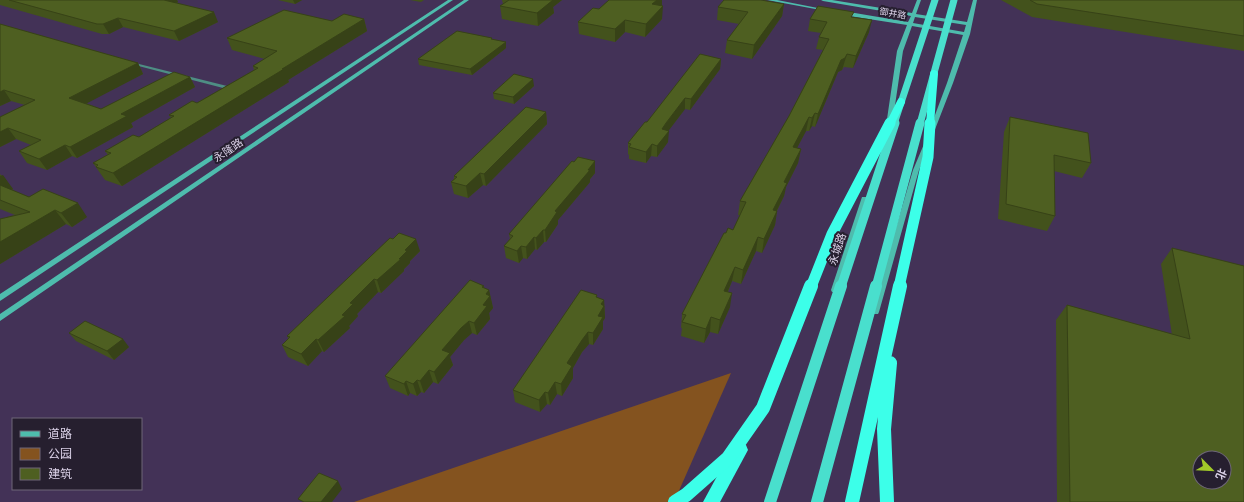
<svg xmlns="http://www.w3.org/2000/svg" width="1244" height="502" font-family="'PT Sans Narrow','Noto Sans SC',sans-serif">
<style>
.green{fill:#84531f}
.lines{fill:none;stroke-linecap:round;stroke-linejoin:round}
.street{fill:#4e8e84;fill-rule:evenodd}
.secondary{fill:#4ebcad;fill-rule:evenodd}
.highway{fill:#3cffe9;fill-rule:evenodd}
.primary-bridge-far2{stroke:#49dfcd;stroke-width:7}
.primary-bridge-far1{stroke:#49dfcd;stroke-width:9}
.primary-bridge{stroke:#49dfcd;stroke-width:12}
.highway-bridge-far2{stroke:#3cffe9;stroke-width:8}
.highway-bridge-far1{stroke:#3cffe9;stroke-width:11}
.highway-bridge{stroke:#3cffe9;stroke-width:14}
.wall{fill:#43521c}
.shaded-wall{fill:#374217}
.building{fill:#4e5f21;stroke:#374217;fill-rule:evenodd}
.labels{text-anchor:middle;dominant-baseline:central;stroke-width:4;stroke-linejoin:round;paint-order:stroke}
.far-street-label{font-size:9px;fill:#dad1e7;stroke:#261f2f}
.street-label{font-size:11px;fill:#dad1e7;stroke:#261f2f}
</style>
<rect width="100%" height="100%" fill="#433257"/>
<path class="green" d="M731,373L674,502H354Z"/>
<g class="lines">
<path class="street" d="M127,61L227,86L228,87L225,89L223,88L127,63Z"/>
<path class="secondary" d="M448,0H453L0,301V294Z
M464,0H469L0,321V314Z
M767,0H777L828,10L826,11Z
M821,0H832L912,13L917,0H921L916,14L967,22L973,0H977L970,34L953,83L934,132L932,133L929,131L947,83L963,35L912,26L903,51L893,119L890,121L887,119L897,51L907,25L843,15L840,13L843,11L908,22L911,16L823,1ZM915,17L966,25L964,32L913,23Z
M927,142L930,144L919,170L879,312L878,314H872L871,312L913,170L924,144Z
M862,197H868L869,199L839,290L838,292H832L831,290Z"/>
<path class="highway" d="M740,443L746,445L748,450L720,502H703L734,445Z"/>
<path class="primary-bridge-far2" d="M894,124L935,0
M920,124L954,0"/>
<path class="primary-bridge-far1" d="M841,287L895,123
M876,287L920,123"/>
<path class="primary-bridge" d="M770,502L841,286
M817,502L876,286"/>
<path class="highway-bridge-far2" d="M890,124L901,102
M930,124L934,74"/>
<path class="highway-bridge-far1" d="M811,287L832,234L890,123
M899,287L928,157L930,123"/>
<path class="highway-bridge" d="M675,502L686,495L728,458L763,408L811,286
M852,502L900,286
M887,502L884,429L890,363"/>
</g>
<path class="wall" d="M0,0H177L178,2L177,3L218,22L179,41L123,27L109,34H102L0,5Z
M278,0H302L295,4Z
M410,0H424L421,2Z
M502,0H562L553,7L554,13L538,26L502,19L500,6L503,4Z
M609,0H662V19L645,37L625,32L615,42L579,34L578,22L599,9Z
M1001,0H1244V51L1032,17Z
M784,4L782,16L752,59L725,53L727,40L739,24L717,20L718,7Z
M852,17L869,32L853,68L844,67L842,70L838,72L815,127L812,126L809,131H806L797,148L801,149L798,163L786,187L784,196L777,211L775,225L762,253L756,251L741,284L732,281L728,292L730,307L718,334L710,332L704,343L681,336L682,328H681L682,314L726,233L733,230L740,215H738L740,201L789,116L823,50L816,49L819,37L821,33L808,31L810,19Z
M364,19L367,31L288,80L289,82L122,186L105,180L93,163L108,155L105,151L139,137L171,118L169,115L197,103L254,70L253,66L265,59L232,50L227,38L332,21Z
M0,24L138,63L143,74L86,103L101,109L190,77L195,87L131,123L133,127L77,158L72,156L47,170L27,163L19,151L31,145L16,139L0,147V117L25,105L11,101L0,106Z
M492,38V39L506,48L472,75L419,65L418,59Z
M721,59L720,69L690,110L685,109L668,131V142L657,157L651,156L646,163L629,159V155L628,154V143L647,122Z
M534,86L514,104L494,99L493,93Z
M546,112L547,124L486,186L483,185L468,198L454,194L451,182L454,179V176Z
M1010,117L1091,163L1082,178L1054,171L1055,216L1047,231L998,219L1004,132Z
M595,161V173L590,179V182L558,220V224L546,242H544L537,250L535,249L527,259L523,258L519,263L506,258L504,246L510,239L509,234L574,162Z
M0,174L13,189L12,190L29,197L87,217L72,227L66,224L0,264V219L15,215L0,209Z
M390,238L420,251L410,261V263L404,269V271L381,293L378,292L357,314L358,316L349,326L350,328L324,352L322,351L308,366L288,357L282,345L289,339L287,336Z
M1172,248L1244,502H1057L1056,320L1067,305L1172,335L1161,264Z
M484,286V288L489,290L493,308L489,313L490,319L477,335L472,333L464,340L450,357L453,365L438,384L433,382L424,393L421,392L417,396L410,393L408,396L390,388L385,376Z
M597,298L604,300L605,318L603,321V329L593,345L589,344L582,352L573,368V378L562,396L557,394L550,405L547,404L540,412L515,402L513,390Z
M69,333L129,347L114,360L76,341Z"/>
<path class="shaded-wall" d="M161,0H177L178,2L165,8Z
M293,0H302L295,4Z
M547,0H562L553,7L554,13L538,26L537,13Z
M657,0H662V7L652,4Z
M784,4L782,16L752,59L754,45Z
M663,6L662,19L645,37L646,24Z
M214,12L218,22L179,41L174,31Z
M118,18L123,27L109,34L103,24Z
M364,19L367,31L288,80L289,82L122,186L113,173L282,69Z
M625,20V32L615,42V29Z
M872,20L869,32L853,68L856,56Z
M506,42V48L472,75L470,69Z
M847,54L842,70L838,72L815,127L818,114L841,60Z
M721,59L720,69L690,110L691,99Z
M138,63L143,74L76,109L69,98Z
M190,77L195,87L131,123L133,127L77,158L70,147L121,114Z
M533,79L534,86L514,104L513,97Z
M4,90L11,101L0,106V92Z
M685,98V109L666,134L669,131L668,142L657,157V146L662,129Z
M546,112L547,124L486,186L484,174Z
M815,113L812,126L809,131L812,118Z
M809,117L806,131L790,161L793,147Z
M8,128L16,139L0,147V132Z
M652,144L651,156L646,163V152Z
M65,145L72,156L47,170L39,159Z
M801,149L798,163L786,187L784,196L770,224L773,210L784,182Z
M595,161V173L590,179V182L558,220V224L546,242L545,230L555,211Z
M480,173L483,185L468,198L466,186Z
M3,175L13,189L1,195L0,194V176Z
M78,203L87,217L72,227L61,213Z
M55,210L66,224L0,264V242Z
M777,211L775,225L762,253L764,239Z
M543,230L544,242L537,250L536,238Z
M534,237L535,249L527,259L526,247Z
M758,237L756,251L741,284L743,270Z
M416,239L420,251L410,261V263L404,269V271L381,293L377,280L399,259L405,250Z
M521,246L523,258L519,263L517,251Z
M735,267L732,281L722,305L724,291Z
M374,279L378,292L357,314L358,316L349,326L350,328L324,352L318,340L350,303Z
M489,290L493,308L489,313L490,319L477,335L474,323L483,305L486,294Z
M732,293L730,307L718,334L720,320Z
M604,300L605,318L603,321V329L593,345V333L598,316L601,304Z
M711,317L710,332L704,343L706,329Z
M469,321L472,333L464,340L450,357L453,365L438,384L434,372L442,350L461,328Z
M588,332L589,344L582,352L573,368V378L562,396L561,384L567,363L582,340Z
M123,339L129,347L114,360L107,351Z
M316,339L322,351L308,366L301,354Z
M429,370L433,382L424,393L420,381Z
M417,380L421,392L417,396L413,384Z
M406,381L410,393L408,396L404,384Z
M555,382L557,394L550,405L548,393Z
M545,392L547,404L540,412L539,400Z
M338,481L342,489L332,502H321Z"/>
<path class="building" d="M9,0H164L214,12L174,31L118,18L103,24H97Z
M509,0H553L537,13L500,6Z
M609,0H657L652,4L663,6L646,24L625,20L615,29L578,22L593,8L599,9Z
M724,0H761L784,4L754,45L727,40L748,12L718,7Z
M1030,0H1244V36L1037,4Z
M818,6L854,12L851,17L872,20L856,56L847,54L845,58L841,60L818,114L815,113L812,118L809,117L793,147L801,149L784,182L787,183L773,210L777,211L764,239L758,237L743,270L735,267L724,291L732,293L720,320L711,317L706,329L682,322L686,315L682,314L724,233H726L728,228L733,230L746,202L740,201L789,116L829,39L819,37L827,22L810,19Z
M284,10L332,21L344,14L364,19L282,69H284L113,173L96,167L98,165L93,163L111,153L105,151L133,135L139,137L174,116L169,115L192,101L197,103L258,68L253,66L277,51L227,38Z
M0,24L138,63L69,98L101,109L174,72L190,77L121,114L127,116L70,147L65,145L39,159L19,151L41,140L8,128L0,132V117L35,100L4,90L0,92Z
M457,31L492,38L491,39L506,42L470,69L418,59Z
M700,54L721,59L691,99L685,98L666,123L662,129L669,131L657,146L652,144L646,152L629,147L631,144L628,143L645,122H647Z
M514,74L533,79L513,97L493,93Z
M526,107L546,112L484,174L480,173L466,186L451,182L457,177L454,176Z
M1010,117L1088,133L1091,163L1054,155L1055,216L1006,204Z
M578,157L595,161L588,170H590L555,211L557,212L545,230H543L536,238L534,237L526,247L521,246L517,251L504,246L513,236L509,234L572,161L574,162Z
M0,185L29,197L43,189L78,203L61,213L55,210L0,242V219L30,212L0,200Z
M399,233L416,239L405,250L407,251L399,259H401L377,280L374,279L350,303L353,304L342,315L345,316L318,340L316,339L301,354L282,345L290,337L287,336L390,238L393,239Z
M1172,248L1244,266V502H1070L1067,305L1190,339ZM1200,458H1224V482H1200Z
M470,280L484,286L482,287L489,290L486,294L490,296L483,305L487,306L474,323L469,321L461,328L442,350L450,353L434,372L429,370L420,381L417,380L413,384L406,381L404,384L385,376Z
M581,290L597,295L596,297L604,300L601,304L604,306L598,316L603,317L593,333L588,332L582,340L567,363L572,366L561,384L555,382L548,393L545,392L539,400L513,390Z
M85,321L123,339L107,351L69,333Z
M319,473L338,481L321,502H304L298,499Z"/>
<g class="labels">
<g class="far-street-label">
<text transform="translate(893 13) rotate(10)">御井路</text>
</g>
<g class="street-label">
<text transform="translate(228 150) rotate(-34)">永隆路</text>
<text transform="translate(837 249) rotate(-71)">永城路</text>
</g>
</g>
<rect x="12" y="418" width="130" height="72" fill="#261f2f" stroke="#6e6679"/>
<rect x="20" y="431" width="20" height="6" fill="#4ebcad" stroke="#6e6679"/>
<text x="48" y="438" font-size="12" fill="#dad1e7">道路</text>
<rect x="20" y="448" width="20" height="12" fill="#84531f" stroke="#6e6679"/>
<text x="48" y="458" font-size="12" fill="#dad1e7">公园</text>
<rect x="20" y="468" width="20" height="12" fill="#4e5f21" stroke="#6e6679"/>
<text x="48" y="478" font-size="12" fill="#dad1e7">建筑</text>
<g transform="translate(1212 470) rotate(114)"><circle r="19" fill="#261f2f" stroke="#6e6679"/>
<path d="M0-3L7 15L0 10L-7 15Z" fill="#a1c929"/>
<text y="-6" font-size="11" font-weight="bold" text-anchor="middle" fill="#dad1e7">北</text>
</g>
</svg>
